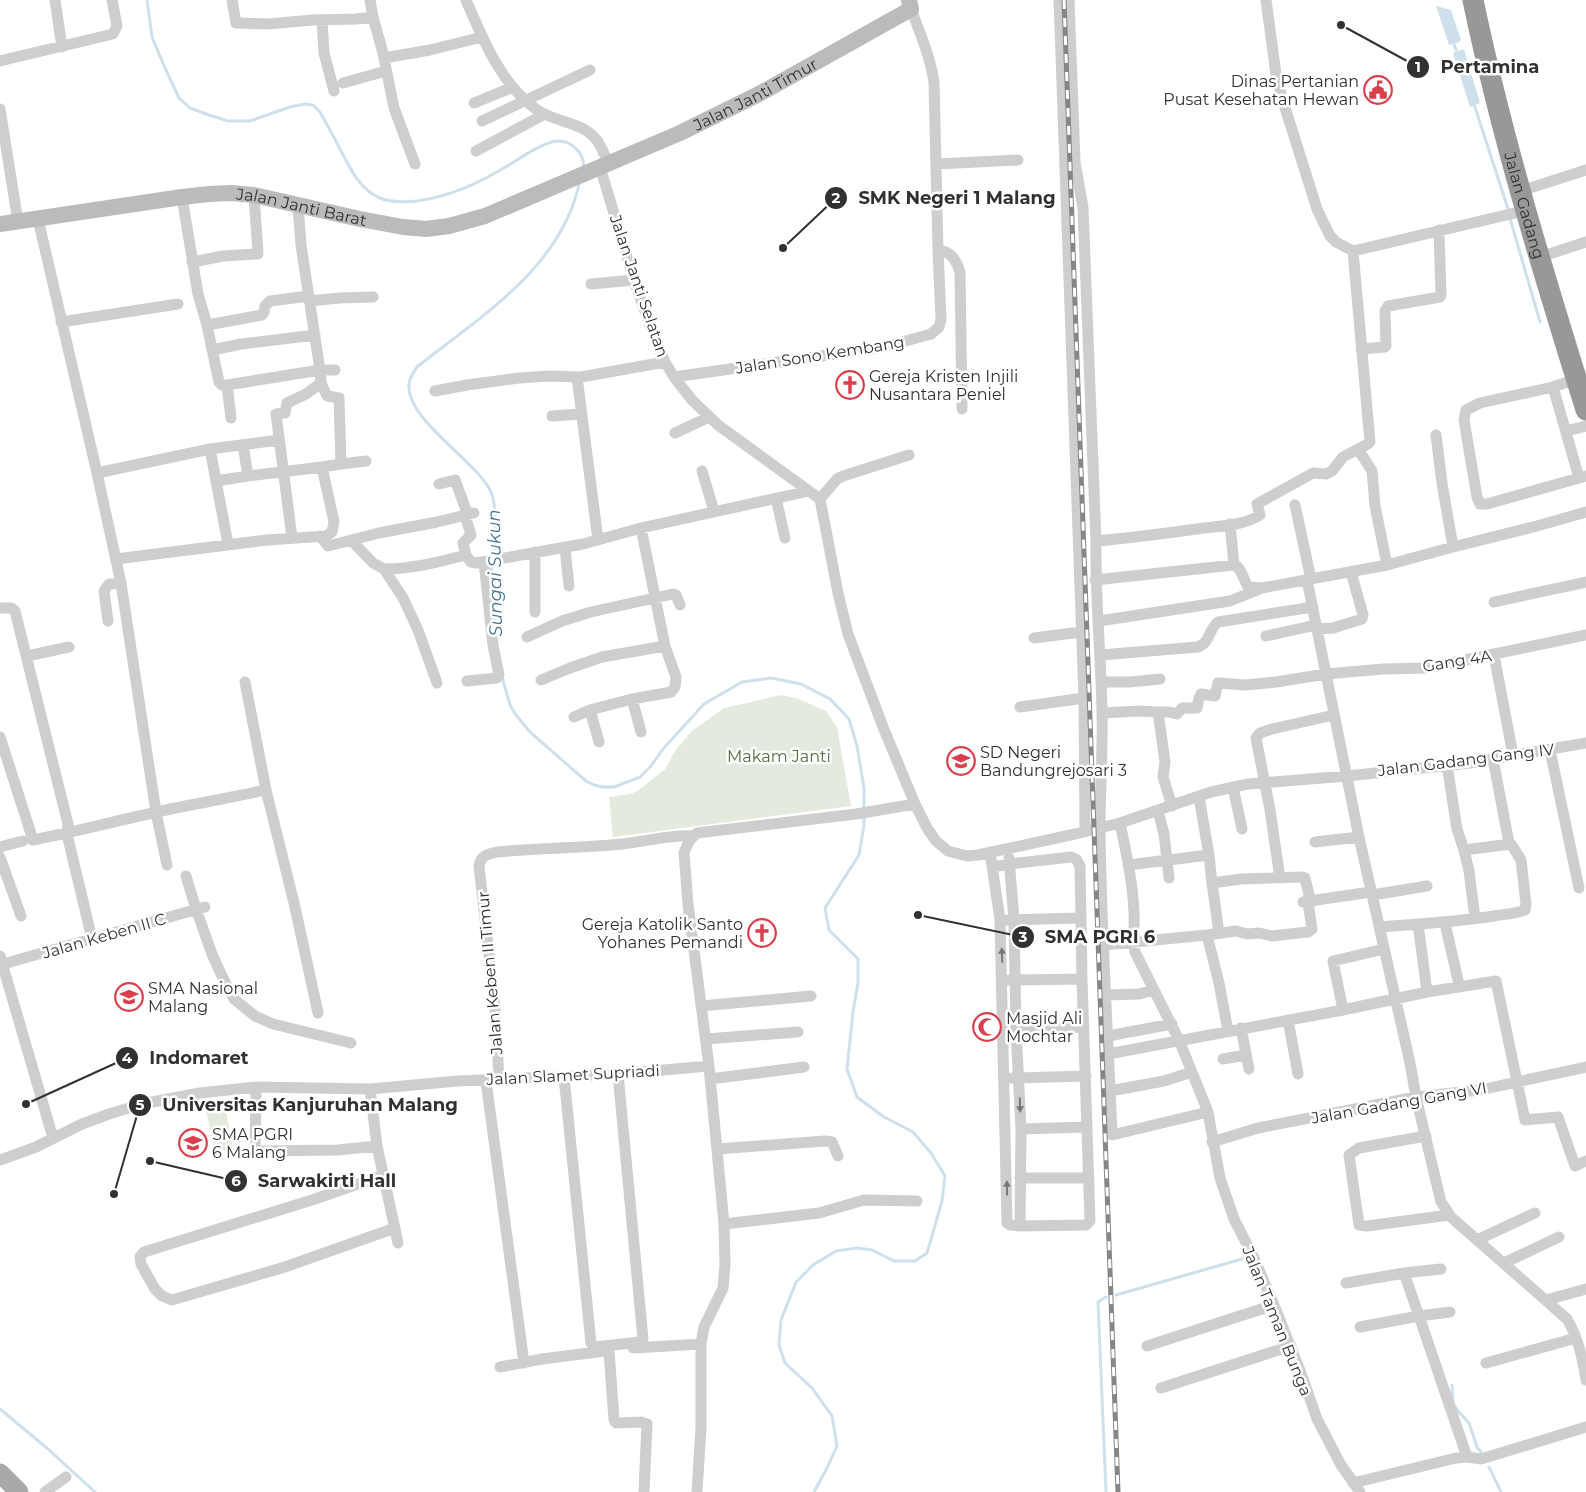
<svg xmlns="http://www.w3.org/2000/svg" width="1586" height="1492" font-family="Montserrat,sans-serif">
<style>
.green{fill:#e4eadd}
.water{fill:#cee0eb}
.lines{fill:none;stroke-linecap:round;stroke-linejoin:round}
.stream{stroke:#cee0eb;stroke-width:3}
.street{stroke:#cecece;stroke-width:11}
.secondary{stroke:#bbb;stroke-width:16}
.primary{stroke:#a9a9a9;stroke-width:19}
.highway{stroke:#989898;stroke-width:21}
.rail-casing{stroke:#868686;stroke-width:5}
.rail{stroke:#fff;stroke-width:3;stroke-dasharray:9;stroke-linecap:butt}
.oneway{fill:#787878}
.labels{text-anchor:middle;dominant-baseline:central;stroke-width:5;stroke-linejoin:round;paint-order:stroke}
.poi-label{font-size:16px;fill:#313131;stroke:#fff;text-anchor:start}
.street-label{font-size:16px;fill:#313131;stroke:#fff}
.park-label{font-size:16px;fill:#556b40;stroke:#fff}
.water-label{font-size:18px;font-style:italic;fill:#427390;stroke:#fff}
.leader{fill:none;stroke:#313131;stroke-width:2}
.callout-dot{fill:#313131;stroke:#fff;stroke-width:2}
.mark-label{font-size:15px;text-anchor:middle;font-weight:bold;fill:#fff}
.callout-label{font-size:18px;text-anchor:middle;font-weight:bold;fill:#313131;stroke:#fff;stroke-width:5;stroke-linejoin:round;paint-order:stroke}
</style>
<rect width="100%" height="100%" fill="#fff"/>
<path class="green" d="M781,695L799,699L826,711L837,727L851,806L613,837L609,797L631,794L639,790L665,769L675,751L692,731L724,708Z
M225,1106L233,1148L215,1152L206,1110Z"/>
<path class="water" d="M1436,6L1451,10L1461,40L1459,42L1449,45Z
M1464,49L1480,103L1470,107L1453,53Z"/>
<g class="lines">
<path class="stream" d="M147,0L152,37L165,68L179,98L190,108L209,115L228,121H250L290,107L305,104L313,105L320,112C327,125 334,137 340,149C350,168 359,189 380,198C391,203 406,202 417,201C452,196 479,183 509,165C522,157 537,146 552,142C569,137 586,153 583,169
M1453,42L1458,55
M1473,101L1509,212
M1510,218L1540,322
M493,556C494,538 498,509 491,492C477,461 405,419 409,384C410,377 413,373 417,367C481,316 563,267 580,180
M492,581V563
M502,677L510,705L516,715L530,732L586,781L594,785L603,787H614L640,777L651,766L663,749L704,704L742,682L771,678L801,684L830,699L849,719L857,746L864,788V809
M1116,1295L1249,1257
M1452,1385L1453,1403L1458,1411L1469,1423L1477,1447L1481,1452
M0,1409L48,1449L95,1492
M1489,1467L1501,1492
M814,1492L828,1466L837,1446L832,1416L812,1388L785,1363L779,1345L781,1320L796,1282L813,1265L836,1251L857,1248L872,1250L894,1261H915L927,1253L942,1201L945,1176L931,1153L913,1132L884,1117L857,1097L847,1069L853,1012L858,983V959L829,930L825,908L859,855L864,825V816
M1106,1492L1098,1302L1106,1297"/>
<path class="street" d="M55,0L62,47
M232,0L236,23L268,24L313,20L356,19L373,17L383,53L394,108L415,164
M370,0L373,17
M466,0C483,39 500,83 536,109C553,122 579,121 594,137C601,144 605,155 608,164
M1059,0L1084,698L1085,832
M1069,0L1075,162L1083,208L1096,541C1095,598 1101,655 1102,711C1103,750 1100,790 1100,829C1101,931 1108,1033 1112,1135L1208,1112
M1266,0L1276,74L1282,98L1317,209L1330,236L1336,242L1353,251L1527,210
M322,20L324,53L334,91
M384,58L430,50L482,37
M0,61L113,34L117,26L112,0
M343,83L386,71
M474,103L513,87
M0,109L18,222
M482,121L590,70
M476,151L545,114
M936,164L1018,160
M600,167L634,280L650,326L665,362L674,377L692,400L718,425L820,499L838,593L848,634L883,727L915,804L927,828L936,841L948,851L967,856L978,855L1075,834L1120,823L1211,792L1248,784L1347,776L1470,763L1586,743
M1521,191L1586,170
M182,197L198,294L207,325L219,382L222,385H227L320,370L321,383L306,394L287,403L285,413L276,414L292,538
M298,205L301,245L320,370H335
M38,219L97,473L121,583L156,812L167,865
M938,250C952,252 956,260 960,272L962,409
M1353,251L1370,442L1366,445L1358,449L1372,471L1375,506L1387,565
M1540,257L1586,242
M192,262L223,256L258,254L254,195
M591,284L634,280
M309,301L340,298L373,297
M61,322L178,304
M207,325L262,315L264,312L265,306L270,301L309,296
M1361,349L1385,347L1386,346L1385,311L1388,306L1440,297L1441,295L1439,230
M212,350L241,344L315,335
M577,377L598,540
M674,377L884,347L931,334L939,327L941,320L938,250L934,82C930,56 920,33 911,9
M1576,379L1553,387L1480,403L1466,410L1464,420L1477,497L1480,504H1487L1586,476
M321,383L327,396L339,398L341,464L322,467
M227,385L231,418
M1553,387L1579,478
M435,391L467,385L519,378L548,376L581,377L665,362
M552,416L581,414
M1566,431L1586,426
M675,433L709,417
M1436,435L1442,483L1453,547
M210,449L228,544
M341,464L366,461
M702,471L714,511
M97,473L210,449L279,440
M216,481L248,476L243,445
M439,484L455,480L468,515
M776,498L785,538
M820,499L837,479L843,476L909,455
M1295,505L1311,579
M465,515L471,535L463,543L466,555
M320,536L328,546L379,533L437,522L474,513
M351,540L373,563L384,569L403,598L418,630L437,683
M1096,541C1132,538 1168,533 1204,528C1222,526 1245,525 1260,515L1257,504L1313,473L1326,474L1332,471L1343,457L1358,449
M565,548L569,586
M116,559L267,540L326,536L332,532L334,522L322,467L248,476
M1234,565C1242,568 1243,579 1248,587L1262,588L1387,565L1453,547L1537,526L1586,512
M384,569C412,569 439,562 466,555L471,562L476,563L583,544L641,528L809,491
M1095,580L1234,565L1230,524
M1307,580L1359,837L1410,1063L1416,1097L1441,1202L1452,1218L1567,1319C1578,1337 1583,1359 1586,1380
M1494,602L1586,582
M0,608H11L15,611L68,824L67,834L92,939
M535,612V552
M108,621L104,591L109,584L121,583
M1099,621L1230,601L1260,589
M1316,629L1333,628L1362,619L1363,615L1351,572
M1266,636L1316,625
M527,637L562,621L591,612L673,594L676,595L680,605
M1034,638L1081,632
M1100,655L1198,647C1211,642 1208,630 1218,622L1313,607
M1494,655L1513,755
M27,656L69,647
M541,680L570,668L602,657L665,646
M467,681L497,678L499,675L493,645L484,562
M245,682L266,790
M1101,682H1130L1160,679
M632,699L641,732
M1020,707L1084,698
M1102,713L1139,711L1158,712
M574,717L590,710
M0,737L33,840C75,832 115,821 157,812C193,804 230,798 266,790L295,907L318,1013
M599,742L590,710L632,699L666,693L671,692L675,687L676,677L665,646L641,528
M1550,750L1579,888
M1493,759L1509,843
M1447,765L1457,829L1464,850
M1233,787L1242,829
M1199,797L1209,855
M1172,806L1163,777L1165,762L1158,712H1169L1177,714L1182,708H1197L1199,698L1201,694L1215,696L1218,683L1246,685L1276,682L1326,674L1383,669L1427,668L1586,635
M1158,811L1164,834L1169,878
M1120,823C1126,852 1133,883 1134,913C1135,926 1132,938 1135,952L1179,1040L1208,1112L1220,1178L1234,1219L1253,1256L1274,1305L1301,1373L1317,1419L1341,1465L1360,1492
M1315,842L1359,837
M0,847L23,841
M990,852L1000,920L1007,1223L1010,1225L1020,1226L1086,1225L1090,1221L1082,979L1080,866L1076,859L1071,857L1010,864L992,867
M0,857L21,916
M1009,858L1014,920L1016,1029L1021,1129L1020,1226
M1128,865L1209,855L1212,883
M186,876L196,909L212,954L221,974L234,999L255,1016L273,1024L351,1043
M1280,878L1270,810L1256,738L1260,733L1272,729L1334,715
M1372,895L1427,886
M1303,902L1371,892
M1007,920L1081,918
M1445,922C1449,944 1455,964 1459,986
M1418,924L1427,992
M1379,927C1417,924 1456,922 1494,916C1504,914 1515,914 1525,910L1526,904L1521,860L1511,844L1464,850L1469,871L1475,918
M1207,935L1219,983L1228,1031
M1103,945L1207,935L1236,931L1247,934L1259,933L1272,936L1308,932L1312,929L1308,902L1309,895L1305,878L1302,877L1241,879L1212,883L1219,933
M0,956L53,1138
M3,964L205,907
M1009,980L1082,979
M1105,995L1139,994L1154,990
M701,1006L811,996
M1343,1010L1333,961L1384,949
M1288,1020L1298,1074
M1241,1028L1249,1069
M1016,1029L1084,1027
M1108,1036L1172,1024
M706,1039L798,1032
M1108,1054L1343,1010L1427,992L1496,981L1525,1120L1558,1117L1575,1166L1586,1161
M1223,1059L1246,1055
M564,1077L591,1343L595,1347L640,1342L643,1339L618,1074
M1012,1078L1086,1076
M710,1079L804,1067
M499,1080L495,1006L479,866C481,855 488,854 497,852C539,848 581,848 623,844C643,842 673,834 692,836
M486,1081L524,1363
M256,1087L255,1151L338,1150L377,1146
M370,1089L377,1146L398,1243
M1110,1091L1164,1081L1192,1072
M1021,1129L1087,1127
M1426,1136L1359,1148L1349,1155L1359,1225L1367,1226L1449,1215
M1212,1142L1258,1128L1416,1097L1480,1090L1586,1067
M717,1149L825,1141L832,1142L838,1156
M0,1160L36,1147L82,1124L109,1114L142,1104L200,1093L256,1087L370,1089L458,1081L618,1074L709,1066
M384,1175L312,1200L144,1252L140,1257L141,1264L155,1289L162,1296L172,1300L285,1267L395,1228
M1020,1178H1089
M724,1224L819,1213L864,1200L917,1201
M1477,1240L1535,1213
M1504,1263L1559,1237
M1404,1273L1441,1269
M1346,1283L1404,1273L1419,1316L1450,1312
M1546,1300L1586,1289
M1360,1327L1419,1316L1467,1457
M1147,1346L1274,1305
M633,1348L701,1344
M609,1351L614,1420L616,1423L641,1422L647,1424L644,1492
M1486,1363L1576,1338
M500,1367L542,1359L605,1351
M1161,1388L1291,1346
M1353,1483L1456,1458L1467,1457L1481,1459L1586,1427
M45,1492L66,1477
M697,1492L701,1427V1344L704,1327L723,1288L725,1265L724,1224L709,1066L688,904L684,853C687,844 690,838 697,833L856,814L915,804"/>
<path class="secondary" id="s1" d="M0,224L182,197L209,194L231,193L254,195L360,219L403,227L426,229L449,226L485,216L680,133L759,94L911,9L909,0"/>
<path class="primary" d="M0,1473L19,1492"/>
<path class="highway" id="s2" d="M1473,0C1502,139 1544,275 1586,410"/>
<defs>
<path id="rail" d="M1064,0L1118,1492"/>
</defs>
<use href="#rail" class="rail-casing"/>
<use href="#rail" class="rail"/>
</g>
<defs><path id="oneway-solid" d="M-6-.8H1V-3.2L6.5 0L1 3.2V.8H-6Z" transform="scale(1.25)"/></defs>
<g class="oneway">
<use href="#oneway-solid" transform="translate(1002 955) rotate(-92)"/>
<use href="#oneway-solid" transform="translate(1020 1105) rotate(88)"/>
<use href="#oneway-solid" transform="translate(1007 1188) rotate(-91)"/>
</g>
<defs>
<symbol id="civic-ring" viewBox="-11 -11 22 22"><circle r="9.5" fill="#fff" stroke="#dc3f4c" stroke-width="1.5"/><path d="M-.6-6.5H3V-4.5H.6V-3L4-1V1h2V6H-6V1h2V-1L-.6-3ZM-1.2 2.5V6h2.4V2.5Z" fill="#dc3f4c"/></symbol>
<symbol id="church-ring" viewBox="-11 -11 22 22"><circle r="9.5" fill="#fff" stroke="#dc3f4c" stroke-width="1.5"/><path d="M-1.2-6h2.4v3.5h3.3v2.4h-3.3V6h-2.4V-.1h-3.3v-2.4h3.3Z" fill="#dc3f4c"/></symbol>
<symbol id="school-ring" viewBox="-11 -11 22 22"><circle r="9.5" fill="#fff" stroke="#dc3f4c" stroke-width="1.5"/><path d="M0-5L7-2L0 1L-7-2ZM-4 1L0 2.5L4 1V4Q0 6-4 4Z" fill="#dc3f4c"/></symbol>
<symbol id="mosque-ring" viewBox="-11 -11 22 22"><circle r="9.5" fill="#fff" stroke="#dc3f4c" stroke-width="1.5"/><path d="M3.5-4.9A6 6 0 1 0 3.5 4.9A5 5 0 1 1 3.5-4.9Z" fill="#dc3f4c"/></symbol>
</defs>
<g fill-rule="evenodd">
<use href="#civic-ring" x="1362" y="74" width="32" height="32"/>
<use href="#church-ring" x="834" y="369" width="32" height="32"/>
<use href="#school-ring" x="945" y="745" width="32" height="32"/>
<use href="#church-ring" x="746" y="917" width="32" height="32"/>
<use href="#school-ring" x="113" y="981" width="32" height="32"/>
<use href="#mosque-ring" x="971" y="1011" width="32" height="32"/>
<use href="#school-ring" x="177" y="1127" width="32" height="32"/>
</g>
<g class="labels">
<g class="poi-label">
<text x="1359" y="81" text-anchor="end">Dinas Pertanian<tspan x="1359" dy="18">Pusat Kesehatan Hewan</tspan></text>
<text x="869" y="376">Gereja Kristen Injili<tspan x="869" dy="18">Nusantara Peniel</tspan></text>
<text x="980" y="752">SD Negeri<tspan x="980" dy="18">Bandungrejosari 3</tspan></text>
<text x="743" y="924" text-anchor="end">Gereja Katolik Santo<tspan x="743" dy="18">Yohanes Pemandi</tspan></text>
<text x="148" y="988">SMA Nasional<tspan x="148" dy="18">Malang</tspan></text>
<text x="1006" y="1018">Masjid Ali<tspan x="1006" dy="18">Mochtar</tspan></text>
<text x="212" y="1134">SMA PGRI<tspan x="212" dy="18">6 Malang</tspan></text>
</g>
<g class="street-label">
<text stroke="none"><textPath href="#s1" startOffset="789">Jalan Janti Timur</textPath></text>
<text stroke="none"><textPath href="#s2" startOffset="212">Jalan Gadang</textPath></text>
<text stroke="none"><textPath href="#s1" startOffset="305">Jalan Janti Barat</textPath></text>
<text transform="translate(639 286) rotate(71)">Jalan Janti Selatan</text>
<text transform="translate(820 355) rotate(-9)">Jalan Sono Kembang</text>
<text transform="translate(1457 661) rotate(-9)">Gang 4A</text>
<text transform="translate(1466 760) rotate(-7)">Jalan Gadang Gang IV</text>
<text transform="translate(104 936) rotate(-16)">Jalan Keben II C</text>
<text transform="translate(490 973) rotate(-95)">Jalan Keben II Timur</text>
<text transform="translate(573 1075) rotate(-3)">Jalan Slamet Supriadi</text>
<text transform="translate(1399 1103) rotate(-10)">Jalan Gadang Gang VI</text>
<text transform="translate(1277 1321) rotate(68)">Jalan Taman Bunga</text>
</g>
<g class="park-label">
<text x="779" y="756">Makam Janti</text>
</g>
<g class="water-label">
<text transform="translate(495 573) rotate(-91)">Sungai Sukun</text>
</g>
</g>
<path class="leader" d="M1341 25L1418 67M783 248L836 198M918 915L1023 937M26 1104L127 1058M114 1194L140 1105M150 1161L236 1181"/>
<g class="callout-dot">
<circle cx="1341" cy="25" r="5"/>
<circle cx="783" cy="248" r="5"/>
<circle cx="918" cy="915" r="5"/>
<circle cx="26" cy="1104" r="5"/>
<circle cx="114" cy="1194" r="5"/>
<circle cx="150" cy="1161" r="5"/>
<circle cx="1418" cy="67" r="12"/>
<circle cx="836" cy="198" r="12"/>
<circle cx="1023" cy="937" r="12"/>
<circle cx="127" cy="1058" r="12"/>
<circle cx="140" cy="1105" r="12"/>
<circle cx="236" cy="1181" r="12"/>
</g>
<g class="mark-label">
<text x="1418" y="72">1</text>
<text x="836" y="203">2</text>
<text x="1023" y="942">3</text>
<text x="127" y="1063">4</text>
<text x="140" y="1110">5</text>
<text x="236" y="1186">6</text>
</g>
<g class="callout-label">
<text x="1490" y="73">Pertamina</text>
<text x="957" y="204">SMK Negeri 1 Malang</text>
<text x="1100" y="943">SMA PGRI 6</text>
<text x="199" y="1064">Indomaret</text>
<text x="310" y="1111">Universitas Kanjuruhan Malang</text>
<text x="327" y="1187">Sarwakirti Hall</text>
</g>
</svg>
